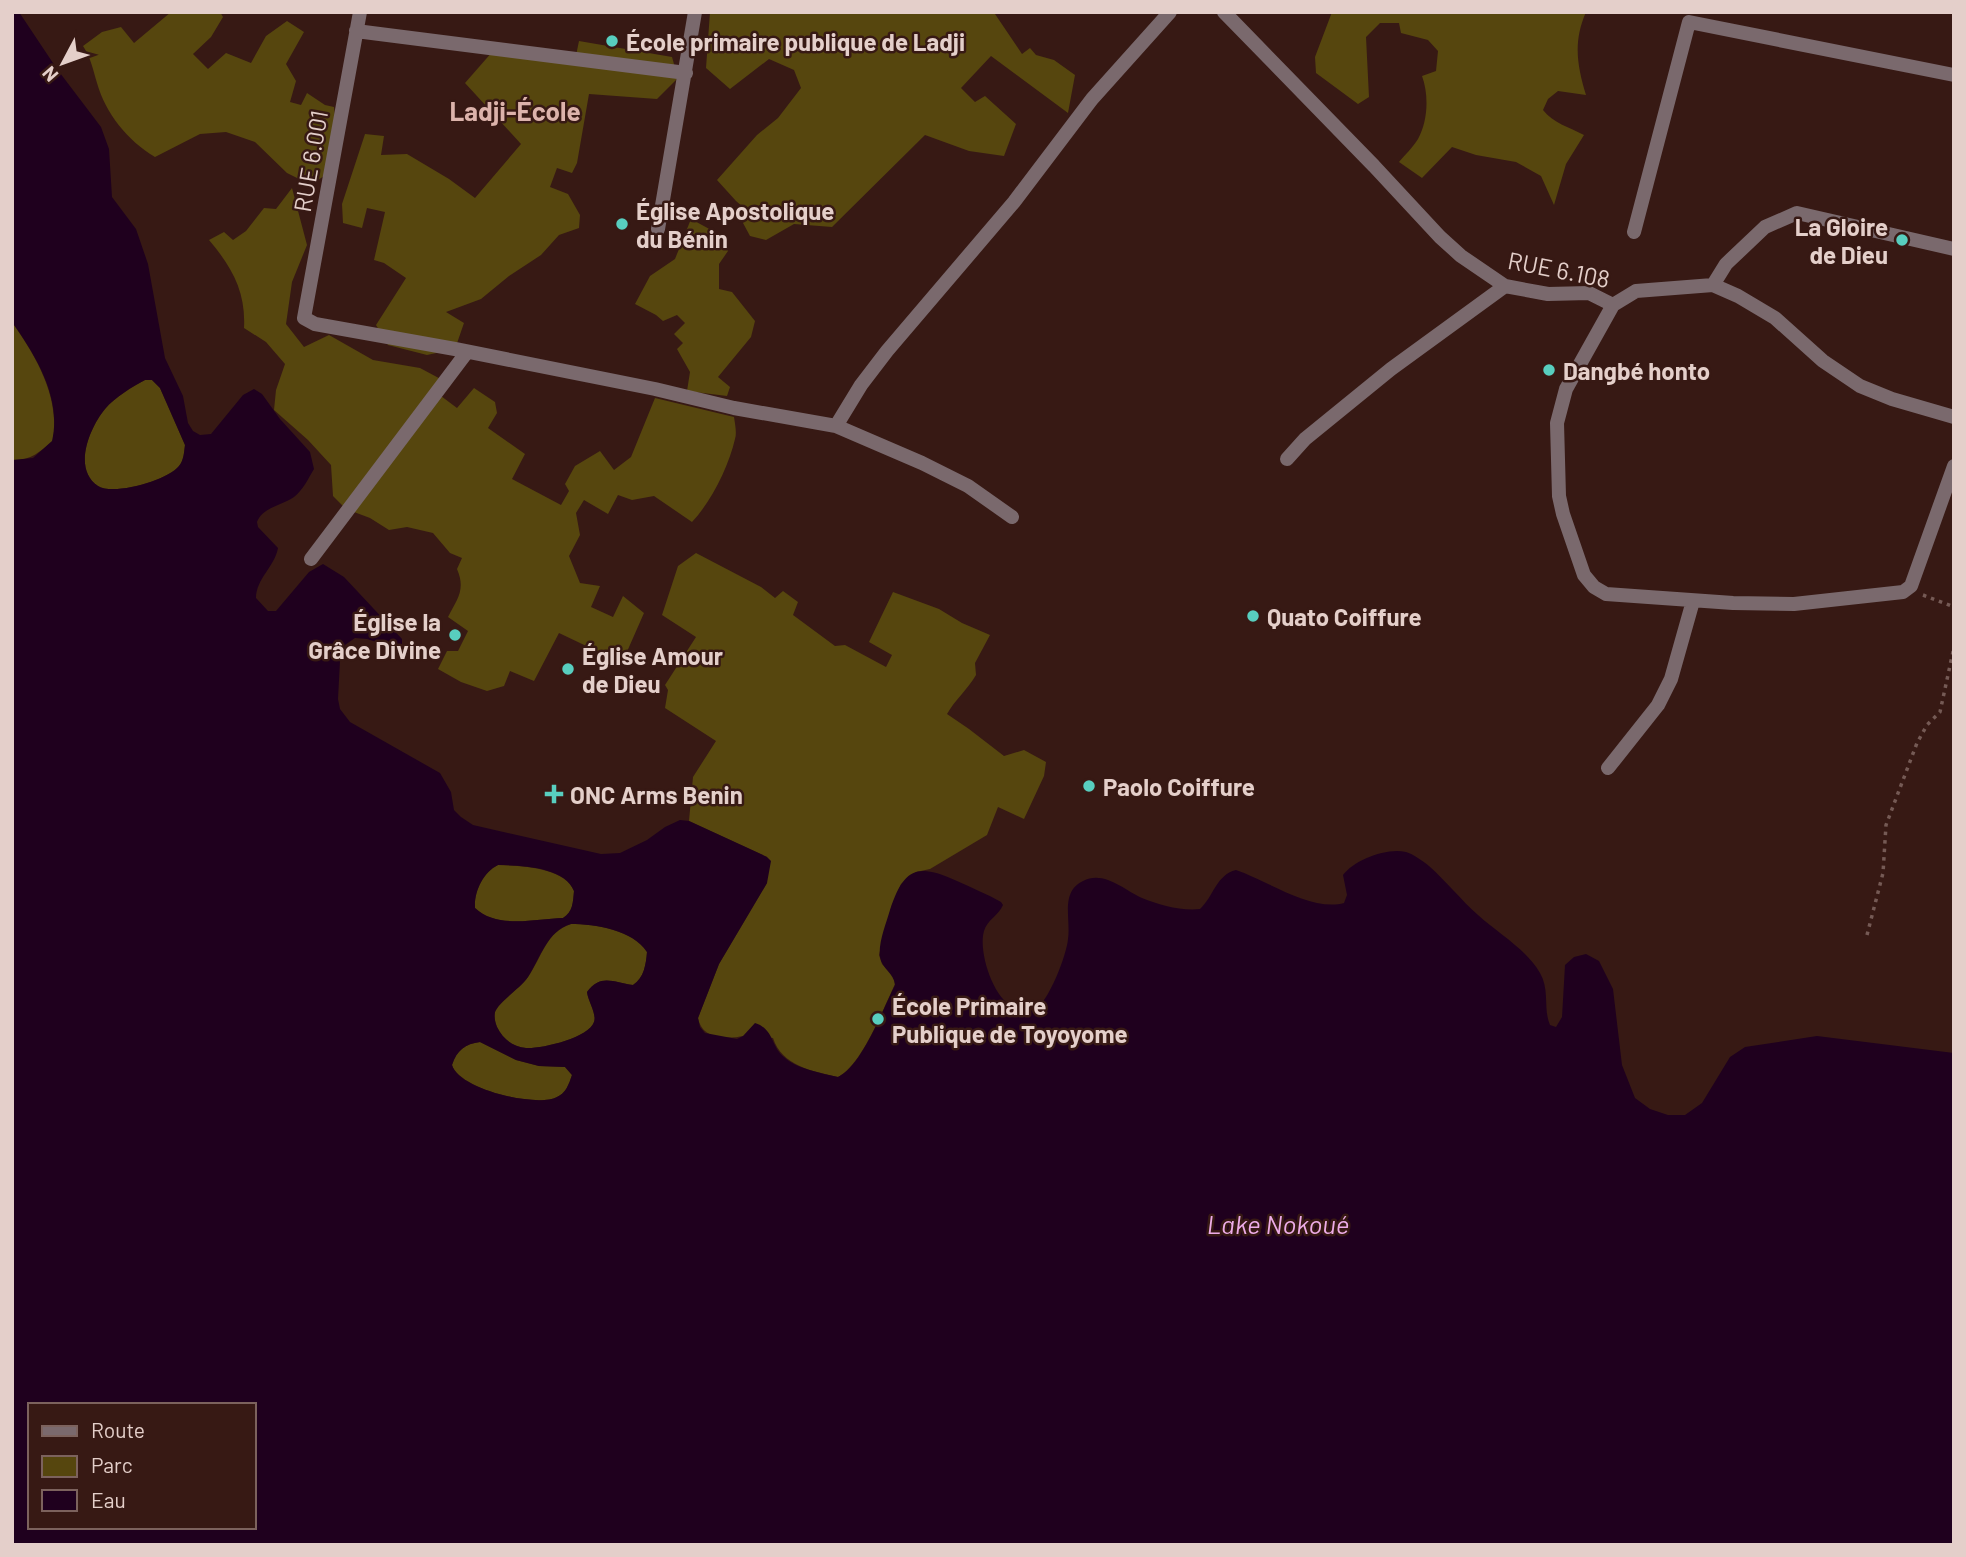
<svg xmlns="http://www.w3.org/2000/svg" width="1966" height="1557" font-family="Barlow,sans-serif">
<style>
.green{fill:#56460e}
.water{fill:#1f001e;fill-rule:evenodd}
.lines{fill:none;stroke-linecap:round;stroke-linejoin:round}
.path{stroke:#755a55;stroke-width:3.5;stroke-dasharray:3.5 5;stroke-linecap:butt}
.street{stroke:#7a696d;stroke-width:14}
.poi-dot{fill:#58cebf;stroke:#371914;stroke-width:2.5}
.labels{text-anchor:middle;dominant-baseline:central;stroke-width:5;stroke-linejoin:round;paint-order:stroke}
.poi-label{font-size:24px;font-weight:bold;fill:#e4cfca;stroke:#371914;text-anchor:start}
.street-label{font-size:24px;fill:#e4cfca;stroke:#371914}
.neighbourhood-label{font-size:26px;font-weight:bold;fill:#dcb3ab;stroke:#371914}
.water-label{font-size:26px;font-style:italic;fill:#edace7;stroke:#371914}
</style>
<rect width="100%" height="100%" fill="#371914"/>
<path class="green" d="M171,12H220L223,17L211,37L193,54L208,69L226,53L251,63L266,36L287,21L304,32L286,64L296,81L290,102L301,105L307,93L325,105L334,107L337,137L331,171L311,185L287,173L255,142L226,132L200,134L155,157C127,140 106,114 97,83C93,70 91,58 83,46L102,32L121,27L134,43Z
M710,12H997L995,14L1022,54L1030,48L1036,55L1054,60L1075,75L1068,113L991,56L961,88L975,102L985,96L1016,124L1004,156L969,151L925,135L832,227L794,224L766,240L750,236L743,223L750,213L736,201L717,180L757,135L778,118L801,88L794,70L769,59L730,89L706,68Z
M1332,12H1586C1573,42 1577,65 1586,95L1558,91L1548,99L1543,110C1553,123 1569,127 1584,135L1566,164L1554,205L1541,176L1516,162L1476,155L1452,147L1422,178L1399,162C1405,155 1413,147 1418,139C1428,121 1429,95 1422,76L1436,71L1438,51L1428,40L1401,33L1399,23H1380L1366,37L1369,97L1358,104L1316,73L1315,57Z
M579,41L672,57L678,78L657,99L589,94L577,163L572,173L557,168L550,187L568,194L580,215L579,228L559,235L541,255L509,276L481,299L446,312L464,323L455,349L427,355L388,345L376,325L406,278L384,263L374,260L385,212L367,208L362,228L343,223L342,204L365,134L384,136L381,155L407,154L449,179L475,198L521,144L465,83L493,51L574,65Z
M292,188L307,245L292,282L286,324L304,347L329,335L373,360L420,368L450,384L441,396L457,408L474,388L495,402L497,413L488,428L525,454L512,479L561,505L569,491L565,484L575,466L600,451L614,470L631,457L655,398L734,417C735,424 737,433 735,439C729,466 711,502 692,522L654,496L632,500L618,495L608,514L584,500L576,513L580,535L569,556L580,583L600,586L591,607L613,617L623,596L644,613L622,663L559,633L534,681L510,671L504,686L487,691L461,682L438,669L447,651H458L468,631L448,617C457,599 466,590 457,569L462,558L450,553L433,533L407,527L389,530L370,518L346,509L333,496L331,465L308,440L274,410L276,390L285,364L266,342L244,328C246,292 232,267 209,240L224,232L233,240L246,231L264,208L276,209Z
M691,219L713,231L728,251L719,264V289L732,292L755,321L751,337L718,377L730,387L727,396L687,391L690,372L677,349L683,343L674,334L685,323L677,315L663,321L656,315L635,304L650,276L675,259Z
M12,322C37,358 60,397 53,441C39,452 31,461 12,460Z
M145,380H152L160,388L185,445C184,452 184,460 179,466C168,480 114,496 98,486C72,469 90,427 105,409C115,397 132,387 145,380Z
M696,553L761,587L775,598L783,591L798,602L793,615L835,646L845,645L886,667L892,655L869,642L893,592L939,609L962,623L990,635L975,663L976,675C967,690 955,700 947,714L969,729L1004,756L1024,750L1046,762L1044,776L1024,819L998,807L987,835L930,869L916,872L901,884L891,908L879,955L882,964L894,977L895,984C883,1009 862,1065 838,1077C812,1071 782,1066 773,1038C764,1037 753,1035 744,1036C727,1039 702,1040 698,1018L719,964L767,883V857L689,821L693,777L716,741L665,708L668,690L665,685L696,637L662,615L678,566Z
M498,865C521,866 565,867 574,891C573,902 573,912 563,918C534,919 497,929 475,908C474,892 483,872 498,865Z
M571,924C595,924 633,930 647,952C646,964 644,978 633,985C614,983 601,973 587,992C588,1001 597,1014 594,1022C589,1038 541,1049 526,1048C513,1047 502,1039 497,1027C495,1022 494,1017 495,1012C499,1002 520,988 528,977C542,957 546,932 571,924Z
M480,1042L516,1060L539,1066L565,1067L572,1075C569,1084 566,1093 557,1097C536,1108 459,1089 452,1065C457,1050 465,1044 480,1042Z"/>
<path class="water" d="M12,12H19L57,69L101,127L109,149L112,197L136,229L148,264L165,358L183,396L188,423L193,431L200,435L211,434L243,395L254,389L262,394L280,419L310,452L314,469C308,479 303,490 294,497C281,506 263,507 257,522L258,527L278,548C275,566 256,579 256,598L268,611H276L309,572L323,564L344,577L402,639V645L395,648L367,639L355,638L345,645L340,661L338,699L340,709L350,722L440,773L451,792L454,810L461,817L473,825L601,854L620,853L647,840L665,827L680,820L689,821L767,857L771,861L767,883L719,964L698,1018L700,1027L705,1033L737,1039L743,1036L755,1023C774,1029 771,1047 784,1057C797,1069 821,1073 838,1077C862,1066 883,1009 895,985C894,973 882,969 880,957C878,943 886,924 890,910C904,867 918,863 957,881C972,888 987,894 1001,902L1003,905C999,915 987,920 984,931C978,951 993,998 1013,1007C1018,1010 1028,1012 1034,1010C1048,1004 1067,954 1068,939C1071,919 1060,892 1083,881C1104,870 1124,890 1142,898C1159,905 1181,911 1200,909C1214,896 1216,875 1236,870C1266,880 1312,912 1344,903L1347,895L1343,875C1354,860 1387,847 1406,852C1413,854 1423,861 1429,866C1446,881 1461,900 1478,915C1498,933 1526,949 1540,973C1550,990 1543,1009 1550,1025L1556,1027L1562,1017L1565,965L1574,957L1586,954L1599,961L1613,989L1622,1065L1635,1098L1650,1109L1668,1115H1685L1702,1103L1730,1057L1745,1047L1817,1036L1954,1053V1545H12V460L33,458L52,441C62,398 36,356 12,322ZM145,380H152L160,388L185,445C184,452 184,460 179,466C168,480 114,496 98,486C72,469 90,427 105,409C115,397 132,387 145,380ZM498,865C521,865 565,867 574,891C573,902 573,912 563,918C535,919 497,929 475,908C474,892 483,872 498,865ZM571,924C595,924 633,930 647,952C646,964 644,978 633,985C614,983 601,973 587,992C588,1001 597,1014 594,1022C589,1038 541,1049 526,1048C513,1047 503,1039 497,1027C495,1022 494,1017 495,1012C499,1001 520,989 528,977C541,957 547,931 571,924ZM480,1042L516,1060L539,1066L565,1067L572,1075C569,1084 566,1093 557,1097C537,1108 458,1089 452,1065C457,1050 465,1044 480,1042ZM30,1405H254V1527H30Z"/>
<g class="lines">
<path class="path" d="M1923,595L1954,607
M1867,935L1883,873L1886,825L1917,743L1927,725L1940,712L1954,647"/>
<path class="street" d="M360,12L304,318L315,324L455,349L655,389L734,408L836,426L922,463L968,486L1012,517
M1224,12L1374,166L1440,237L1461,256L1505,286L1548,294L1589,293L1613,305L1636,291L1713,285L1738,296L1775,318L1823,361L1860,386L1892,399L1954,417
M356,31L686,73
M658,229L695,12
M1634,232L1689,22L1954,75
M1713,285L1726,264L1765,227L1797,213L1954,249
M1613,305L1566,389L1557,423L1559,496L1563,514L1584,575L1594,587L1606,594L1733,603L1794,604L1903,592L1911,586L1954,466
M836,426L861,385L887,351L1014,202L1092,99L1170,12
M1287,459L1305,439L1391,369L1505,286
M311,559L467,352
M1608,768L1658,705L1671,679L1693,601"/>
</g>
<g class="poi-dot">
<circle cx="612" cy="41" r="7"/>
<circle cx="622" cy="224" r="7"/>
<circle cx="1902" cy="240" r="7"/>
<circle cx="1549" cy="370" r="7"/>
<circle cx="1253" cy="616" r="7"/>
<circle cx="455" cy="635" r="7"/>
<circle cx="568" cy="669" r="7"/>
<circle cx="1089" cy="786" r="7"/>
<path d="M550.5 783.5h7v7h7v7h-7v7h-7v-7h-7v-7h7z"/>
<circle cx="878" cy="1019" r="7"/>
</g>
<g class="labels">
<g class="poi-label">
<text x="626" y="41">École primaire publique de Ladji</text>
<text x="636" y="210">Église Apostolique<tspan x="636" dy="28">du Bénin</tspan></text>
<text x="1888" y="226" text-anchor="end">La Gloire<tspan x="1888" dy="28">de Dieu</tspan></text>
<text x="1563" y="370">Dangbé honto</text>
<text x="1267" y="616">Quato Coiffure</text>
<text x="441" y="621" text-anchor="end">Église la<tspan x="441" dy="28">Grâce Divine</tspan></text>
<text x="582" y="655">Église Amour<tspan x="582" dy="28">de Dieu</tspan></text>
<text x="1103" y="786">Paolo Coiffure</text>
<text x="570" y="794">ONC Arms Benin</text>
<text x="892" y="1005">École Primaire<tspan x="892" dy="28">Publique de Toyoyome</tspan></text>
</g>
<g class="street-label">
<text transform="translate(310 161) rotate(-80)">RUE 6.001</text>
<text transform="translate(1559 269) rotate(11)">RUE 6.108</text>
</g>
<g class="neighbourhood-label">
<text x="515" y="110">Ladji-École</text>
</g>
<g class="water-label">
<text x="1278" y="1223">Lake Nokoué</text>
</g>
</g>
<rect width="1966" height="1557" fill="none" stroke="#e4cfca" stroke-width="28"/>
<rect x="28" y="1403" width="228" height="126" fill="#371914" stroke="#7c625d" stroke-width="2"/>
<rect x="42" y="1426" width="35" height="10" fill="#7a696d" stroke="#7c625d" stroke-width="2"/>
<text x="91" y="1438" font-size="21" fill="#e4cfca">Route</text>
<rect x="42" y="1456" width="35" height="21" fill="#56460e" stroke="#7c625d" stroke-width="2"/>
<text x="91" y="1473" font-size="21" fill="#e4cfca">Parc</text>
<rect x="42" y="1490" width="35" height="21" fill="#1f001e" stroke="#7c625d" stroke-width="2"/>
<text x="91" y="1508" font-size="21" fill="#e4cfca">Eau</text>
<g transform="translate(63 63) rotate(229)" stroke="#371914" stroke-width="5" paint-order="stroke">
<path d="M0-5L12 26L0 18L-12 26Z" fill="#e4cfca"/>
<text y="-10" font-size="19" font-weight="bold" text-anchor="middle" fill="#e4cfca">N</text>
</g>
</svg>
